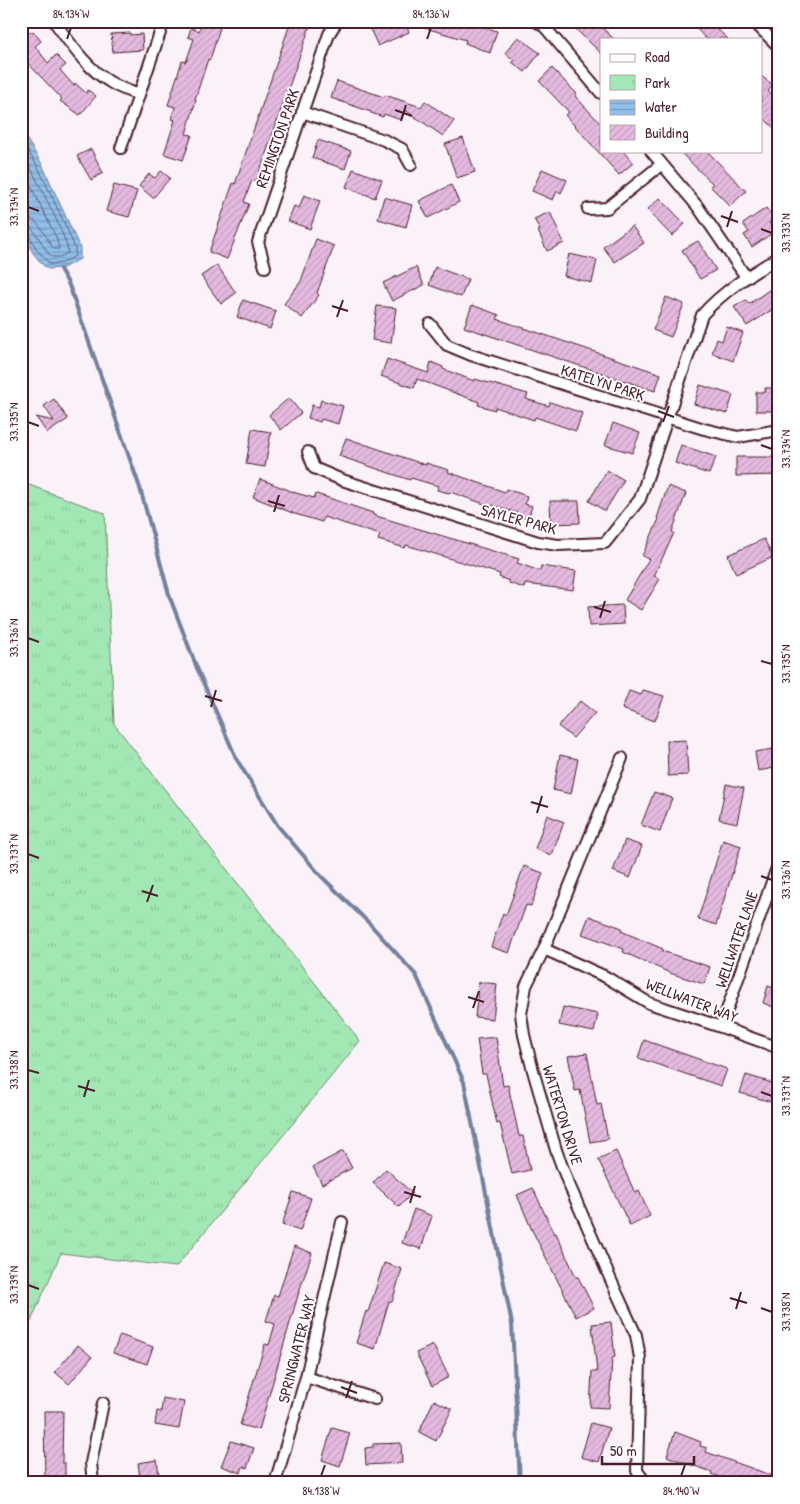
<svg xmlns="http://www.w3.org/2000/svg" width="800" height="1504" font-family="'Patrick Hand',sans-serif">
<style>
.park{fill:url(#park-tufts);stroke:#768470}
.water{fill:url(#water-rules);stroke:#73809e}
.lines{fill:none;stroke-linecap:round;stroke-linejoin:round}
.shore{stroke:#665f77;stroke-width:1}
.stream{stroke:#73809e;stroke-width:4}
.building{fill:url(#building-hatch);stroke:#4a1f2b}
.minor-casing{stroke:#4a1f2b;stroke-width:14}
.minor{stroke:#fff;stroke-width:10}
.ticks{fill:none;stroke:#4a1f2b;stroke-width:2}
.labels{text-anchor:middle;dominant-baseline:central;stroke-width:4;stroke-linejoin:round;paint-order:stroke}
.street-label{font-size:16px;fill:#4a1f2b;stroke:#fff}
.neatline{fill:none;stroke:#4a1f2b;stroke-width:2}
.ticks-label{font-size:12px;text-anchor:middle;fill:#4a1f2b}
</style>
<defs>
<pattern id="park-tufts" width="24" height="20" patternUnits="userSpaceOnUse" patternTransform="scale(1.25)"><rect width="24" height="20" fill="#a2e8b4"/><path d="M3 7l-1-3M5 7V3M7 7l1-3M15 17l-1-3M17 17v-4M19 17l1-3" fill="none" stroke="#8dc79b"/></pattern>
<pattern id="water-rules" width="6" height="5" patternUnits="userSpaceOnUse" patternTransform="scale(1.25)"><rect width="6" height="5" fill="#8fc0ea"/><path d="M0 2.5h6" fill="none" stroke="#779bbe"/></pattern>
<pattern id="building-hatch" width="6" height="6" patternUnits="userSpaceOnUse" patternTransform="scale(1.25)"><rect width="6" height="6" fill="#e5bae0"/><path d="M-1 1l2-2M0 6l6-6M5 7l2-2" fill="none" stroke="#c69fc0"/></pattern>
</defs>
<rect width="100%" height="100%" fill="#faf1f9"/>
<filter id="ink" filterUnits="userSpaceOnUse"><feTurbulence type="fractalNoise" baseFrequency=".02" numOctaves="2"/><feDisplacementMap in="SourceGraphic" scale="10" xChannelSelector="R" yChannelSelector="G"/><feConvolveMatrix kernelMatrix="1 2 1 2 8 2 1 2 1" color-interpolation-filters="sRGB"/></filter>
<g filter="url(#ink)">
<path class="park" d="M21,482L105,513L114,724L360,1041L176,1267L61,1253L21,1344Z"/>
<path class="water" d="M21,130L42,164L80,248V259L63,268L48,269L42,264L33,253L21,231Z"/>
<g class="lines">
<path class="shore" d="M21,140L38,167L68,231L75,248V256L62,263L50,264L37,250L27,232L21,230
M21,151C30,166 69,240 68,253L60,257H52C41,248 37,225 21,223
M21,166L56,237L59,249H54C44,236 40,217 21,216"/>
<path class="stream" d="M60,269L69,285L140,488L170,598L197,668L237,760L278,826L321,876L369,923L416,975L464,1082L512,1324L520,1483"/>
</g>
<path class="building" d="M21,21L30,33L33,31L41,41L35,46L48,63L56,55L66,65L60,70L74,86L75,83L86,93L88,90L96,96L80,115L60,101L62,99L21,56Z
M202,21H222L210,60L208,59L195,99L196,100L186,134L192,135L183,160L164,154L175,120L172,119L175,107L168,105L182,61L186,62L194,39L188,37L191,28L199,31Z
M291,21H298L310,26L256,182L252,180L244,202L249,204L227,259L209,252L233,183L235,184Z
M388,21H404L409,32L378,46L370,29Z
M413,21H465L497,31L490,53L465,43L466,40L412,24Z
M567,21H595L614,39H601V53Z
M690,21H721L715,27L728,39H706Z
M130,33V35L142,34L143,50L113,52L111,34Z
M518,37L540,53L525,72L512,62L514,60L505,53Z
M552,68L577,94L575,96L601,124V151H623L633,163L619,175L565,115L569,112L539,81Z
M761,76L773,85L768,91L779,101V132L761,116Z
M337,81L384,97L385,95L421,107L425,101L454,121L443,136L405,110L401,120L384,114L383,117L371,113V112L331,98Z
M463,138L475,172L457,178L445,144Z
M318,140L351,151L345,169L312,158Z
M91,149L103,173L91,180L77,156Z
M679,151H707L746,191L730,206L710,186L713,184Z
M353,169L382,180L375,198L346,187Z
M542,169L567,180L561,193L557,191L553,200L532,191Z
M161,171L170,178L153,198L139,186L149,174L155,178Z
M114,185L137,191L129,217L106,211Z
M451,185L459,202L428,218L419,201Z
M304,195L320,201L310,229L288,221L294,206L299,208Z
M384,197L412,205L406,227L378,219Z
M660,198L685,224L672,236L647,210Z
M766,208L775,219L769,223L775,231L752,247L744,235L749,232L743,224Z
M550,212L564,243L547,251L538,231L540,230L534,219Z
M632,226L644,243L615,262L603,247Z
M316,239L334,246L317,293L319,295L302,318L284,304L301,281Z
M698,241L716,270L700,279L682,250Z
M569,254L597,260L592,283L564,276Z
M217,265L236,293L221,304L201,276Z
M416,267L424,285L392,301L383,283Z
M435,267L468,279L461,297L429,285Z
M779,283V305L747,326L734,307L746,300L749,304Z
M666,297L684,304L671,337L653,330Z
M243,300L276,311L270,329L237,317Z
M472,305L499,315L497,319L661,374L655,391L464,327Z
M377,306L396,308L391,343L372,340Z
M727,327L743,333L733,361L712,353L717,339L722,341Z
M387,359L428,373L431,362L443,367V369L474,381L475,379L528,394L526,399L549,406L550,402L582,413L576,431L535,417L534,420L495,407V410L478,405L479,402L417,379L414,388L381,376Z
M700,385L733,395L727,414L694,404Z
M765,388H779V411H756V392H766Z
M289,398L301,413L281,430L269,415Z
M54,399L68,419L47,433L36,417L54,421L44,406Z
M321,400L343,406L338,424L321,419L320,422L308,418L312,405L319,407Z
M613,423L640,433L632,453L605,445Z
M252,429L271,432L265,467L246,464Z
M346,438L426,465V463L449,470L448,472L505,492L506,489L527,496L525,504L532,506L528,519L516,516L517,513L491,505L490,506L450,492L449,493L437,490L438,486L411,478L410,480L339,456Z
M681,445L716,457L709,474L675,463Z
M736,457H779V475L736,476Z
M607,470L624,480L605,511L589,501Z
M260,479L296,493L314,498L316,494L329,498L373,513V515L506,555L519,559L517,563L540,571L541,566L576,571L573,590L525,584L524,588L509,583V581L499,577L500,574L406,545L405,548L378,540L380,535L324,517L322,522L295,514L253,497Z
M668,486L686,493L672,532L674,533L654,576L660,579L641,610L625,600L649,559L642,556L659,519L657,518Z
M550,501H579L580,523L551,524Z
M764,539L773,557L736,574L728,555Z
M623,605L624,624L589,626L588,607Z
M643,690L664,696L655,721L622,709L629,691L641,695Z
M580,701L595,713L573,738L558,726Z
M686,740L688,775L668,776L667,741Z
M779,748V767L758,771L755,752Z
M560,755L578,759L571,794L553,790Z
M726,784L744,788L737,823L719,819Z
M654,792L672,798L660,832L641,825Z
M547,815L564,822L552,855L535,849Z
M625,840L642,846L630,878L613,871Z
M723,840L741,846L716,925L698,919Z
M524,866L543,873L531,906L526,905L509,953L491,947L503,913L506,915Z
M589,916L622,928L621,931L663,949L662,951L710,967L704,984L670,973L623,952L624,949L582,934Z
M479,982L497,984L493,1019L475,1017Z
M768,986L779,990V1009L763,1003Z
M563,1007L598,1014L594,1032L559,1025Z
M496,1037L503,1086L508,1085L519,1136H523L530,1170L512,1174L500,1123L497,1124L486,1074H482L477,1039Z
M644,1040L727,1069L721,1086L638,1058Z
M587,1053L597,1105L601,1104L608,1139L590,1142L580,1090L575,1091L568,1056Z
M746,1075L779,1085L775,1103L740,1093Z
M343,1151L352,1168L322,1184L313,1167Z
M616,1151L635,1193L639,1191L650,1216L630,1226L598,1159Z
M386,1169L412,1193L399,1207L373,1183Z
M533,1188L554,1234L556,1233L576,1277H578L594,1308L576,1317L531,1228L517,1195Z
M293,1192L311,1198L300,1231L282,1225Z
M414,1209L432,1216L421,1249L402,1243Z
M294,1246L312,1253L298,1295L259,1430L240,1425L265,1344L269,1345L275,1324L266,1321L274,1295L278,1296Z
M384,1263L402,1269L392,1302L389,1301L375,1349L356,1343L366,1311L368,1312Z
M611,1322L615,1357L612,1358L609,1408L590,1407L592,1372H597L592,1324Z
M120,1335L153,1347L147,1364L113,1353Z
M78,1345L92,1357L69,1384L55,1372Z
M433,1345L449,1377L432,1386L416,1353Z
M163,1398L184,1402L179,1429L155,1425L157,1411L161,1412Z
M434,1400L452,1409L436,1441L419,1432Z
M44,1411H63L62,1463H65V1483H45Z
M591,1423L609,1428L599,1462L581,1457Z
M332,1428L350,1433L340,1466L322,1460Z
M675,1432L701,1442L700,1446L707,1448L706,1452L779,1478V1483H737L711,1474L712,1472L674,1459L667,1456Z
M231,1441L254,1448L247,1468L243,1466L241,1473L221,1466Z
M401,1443L402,1463L366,1465L365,1448L373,1447V1444Z
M157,1460L160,1483H141L138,1463Z"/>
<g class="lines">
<defs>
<path id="minor" d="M54,21C70,43 86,68 110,82C119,88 129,91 139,95
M535,21L543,25L601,93
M753,21L779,47
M302,112L384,140L402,149L411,165
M121,148L164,21
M651,151L698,207L746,277
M588,209L607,208L662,164
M265,267L258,242L329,34L337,21
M430,324L447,345L471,355L704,429L738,437L779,430
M308,452L314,468L342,480L538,542L558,545L605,543L640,499L702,315C724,290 751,274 779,257
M622,758L544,949L526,986L521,1014L524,1035L532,1067L556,1150L567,1180L614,1287L636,1335L640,1358L637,1471L646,1483
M544,949L606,977L649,1003L721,1027L779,1048
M721,1027L779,862
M306,1377L375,1399
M93,1483L91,1463L103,1403
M275,1483L306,1377L342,1222"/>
</defs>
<use href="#minor" class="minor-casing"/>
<use href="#minor" class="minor"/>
</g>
</g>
<path class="ticks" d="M67,39L71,28M427,39L431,28M395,110L412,116M401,121L406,105M28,207L39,211M721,216L738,222M727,227L732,211M761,229L772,233M332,306L348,311M337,317L343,300M658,411L674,417M28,422L39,426M663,422L669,406M761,445L772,449M268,501L285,506M274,512L279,495M594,607L611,612M600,618L605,601M28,638L39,642M761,661L772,664M205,696L222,701M211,707L216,690M531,802L548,807M537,813L542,796M28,854L39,858M761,876L772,880M142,891L158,896M147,902L153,885M468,997L484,1002M473,1008L479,991M28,1070L39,1073M78,1086L95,1091M761,1092L772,1096M84,1097L89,1080M404,1192L421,1197M410,1203L415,1186M28,1285L39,1289M730,1298L747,1303M761,1308L772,1312M736,1309L741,1292M341,1387L357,1393M346,1398L352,1381M321,1476L325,1465M681,1476L685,1465"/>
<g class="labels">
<g class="street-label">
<text transform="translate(277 138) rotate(-71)">REMINGTON PARK</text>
<text transform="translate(603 382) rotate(18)">KATELYN PARK</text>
<text transform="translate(519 519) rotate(15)">SAYLER PARK</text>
<text transform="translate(736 939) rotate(-71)">WELLWATER LANE</text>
<text transform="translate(692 1000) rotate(21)">WELLWATER WAY</text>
<text transform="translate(563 1115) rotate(73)">WATERTON DRIVE</text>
<text transform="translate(296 1349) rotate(-76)">SPRINGWATER WAY</text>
</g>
</g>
<rect width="800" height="1504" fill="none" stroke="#fff" stroke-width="55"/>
<rect x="600" y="38" width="162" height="115" fill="#ffffff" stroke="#b7a5aa"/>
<rect x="610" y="54" width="25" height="8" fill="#ffffff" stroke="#b7a5aa"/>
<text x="645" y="62" font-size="15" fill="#4a1f2b">Road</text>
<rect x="610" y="75" width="25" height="15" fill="url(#park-tufts)" stroke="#b7a5aa"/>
<text x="645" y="88" font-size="15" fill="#4a1f2b">Park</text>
<rect x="610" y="100" width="25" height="15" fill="url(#water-rules)" stroke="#b7a5aa"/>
<text x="645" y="112" font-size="15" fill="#4a1f2b">Water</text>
<rect x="610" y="125" width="25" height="15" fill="url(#building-hatch)" stroke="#b7a5aa"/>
<text x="645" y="138" font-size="15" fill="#4a1f2b">Building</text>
<path d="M602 1456v8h92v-8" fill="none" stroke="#4a1f2b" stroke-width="2.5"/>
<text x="610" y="1456" font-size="15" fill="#4a1f2b" stroke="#ffffff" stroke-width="4" paint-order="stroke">50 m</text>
<rect x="28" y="28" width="744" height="1448" class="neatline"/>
<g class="ticks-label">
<text x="71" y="18">84.134°W</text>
<text x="431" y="18">84.136°W</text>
<text transform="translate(14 207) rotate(-90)" y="4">33.734°N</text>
<text transform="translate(786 233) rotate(-90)" y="4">33.733°N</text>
<text transform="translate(14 422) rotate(-90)" y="4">33.735°N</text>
<text transform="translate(786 449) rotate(-90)" y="4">33.734°N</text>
<text transform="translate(14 638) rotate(-90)" y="4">33.736°N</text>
<text transform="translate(786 664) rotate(-90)" y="4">33.735°N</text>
<text transform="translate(14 854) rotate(-90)" y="4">33.737°N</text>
<text transform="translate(786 880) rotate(-90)" y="4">33.736°N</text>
<text transform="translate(14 1070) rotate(-90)" y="4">33.738°N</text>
<text transform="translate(786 1096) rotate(-90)" y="4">33.737°N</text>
<text transform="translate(14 1285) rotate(-90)" y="4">33.739°N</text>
<text transform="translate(786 1312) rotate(-90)" y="4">33.738°N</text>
<text x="321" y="1495">84.138°W</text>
<text x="681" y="1495">84.140°W</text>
</g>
</svg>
